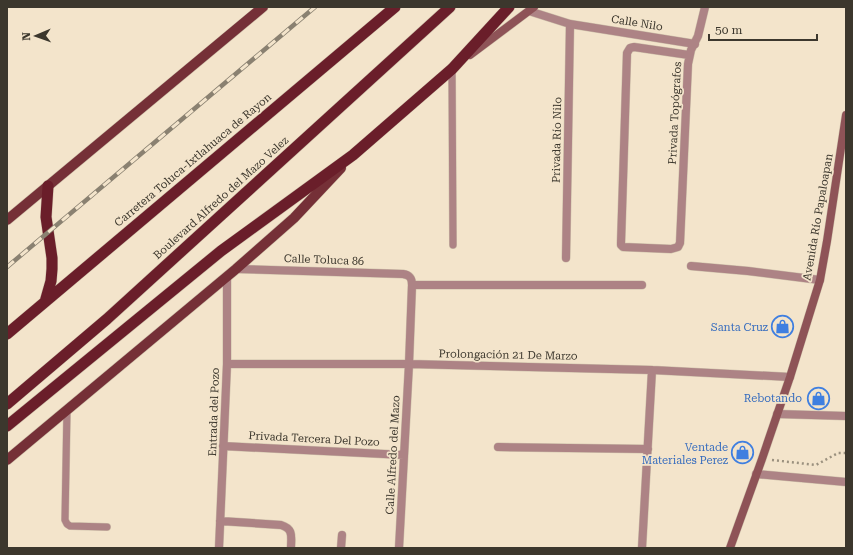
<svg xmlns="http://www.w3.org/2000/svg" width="853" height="555" font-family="'Roboto Serif',serif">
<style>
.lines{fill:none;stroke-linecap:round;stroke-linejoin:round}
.service-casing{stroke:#cec1ab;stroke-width:8}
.minor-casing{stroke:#cec1ab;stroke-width:9}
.secondary-casing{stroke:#cec1ab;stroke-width:9}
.primary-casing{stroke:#cec1ab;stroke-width:11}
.trunk-casing{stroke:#cec1ab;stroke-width:12}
.path{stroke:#9b917f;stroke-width:2.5;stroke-dasharray:2 3;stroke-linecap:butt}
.service{stroke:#ad8385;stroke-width:7}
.minor{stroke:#ad8385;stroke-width:8}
.secondary{stroke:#8e5357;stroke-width:8}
.primary{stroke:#753037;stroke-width:10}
.trunk{stroke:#6a1e2a;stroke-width:11}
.rail-casing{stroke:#8a8171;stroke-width:4.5}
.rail{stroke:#f3e4cb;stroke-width:3;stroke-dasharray:9;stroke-linecap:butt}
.labels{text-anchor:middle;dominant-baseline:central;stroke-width:3.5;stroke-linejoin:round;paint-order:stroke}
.street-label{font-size:11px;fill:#3c372d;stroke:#f3e4cb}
.shop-label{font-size:11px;fill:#366cbe;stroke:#f3e4cb;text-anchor:end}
</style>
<rect width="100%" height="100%" fill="#f3e4cb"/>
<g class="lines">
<defs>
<path id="service" d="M452,69L453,245
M67,410L65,520L67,524L70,526L107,527"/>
<path id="minor" d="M529,11L570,24L695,44
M689,55L634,47L630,48L627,53L621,243V245L623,247L671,249L678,247L680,243L688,64L691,50L698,36L705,7
M566,258L570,24
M691,266L748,271L820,280
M236,269L403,274C410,275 412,278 412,285L409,364L399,548
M412,285H642
M227,364H409L652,370L790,377
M777,414L846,416
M223,446L404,455
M498,447L648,449
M756,474L846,482
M220,521L281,525C294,529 291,537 291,548
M219,548L227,364V277
M341,548L342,535
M642,548L652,370"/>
<path id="secondary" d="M470,55L534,7
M730,548L762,459L790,377L820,280L827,241L846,115"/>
<path id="primary" d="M7,220L263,7
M7,460L236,269L294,218L341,168"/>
<path id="trunk" d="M45,302L51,281L52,269V258L46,217L48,186
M7,334L395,7
M7,404L107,319L450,7
M7,426L221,251L353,155L452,69L509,7"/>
</defs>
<use href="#service" class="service-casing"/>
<use href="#minor" class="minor-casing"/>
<use href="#secondary" class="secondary-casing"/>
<use href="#primary" class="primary-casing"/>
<use href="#trunk" class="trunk-casing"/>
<path class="path" d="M772,460L816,465L838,453H846"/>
<use href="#service" class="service"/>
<use href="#minor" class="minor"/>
<use href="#secondary" class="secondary"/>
<use href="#primary" class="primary"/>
<use href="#trunk" class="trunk"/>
<defs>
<path id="rail" d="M7,267L315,7"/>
</defs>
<use href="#rail" class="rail-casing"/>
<use href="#rail" class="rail"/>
</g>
<defs>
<symbol id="shop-ring" viewBox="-11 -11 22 22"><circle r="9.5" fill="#f3e4cb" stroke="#3f7fe0" stroke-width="1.5"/><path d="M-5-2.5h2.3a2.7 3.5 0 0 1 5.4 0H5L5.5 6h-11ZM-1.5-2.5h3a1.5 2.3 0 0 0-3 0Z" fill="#3f7fe0"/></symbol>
</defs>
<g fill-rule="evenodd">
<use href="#shop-ring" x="770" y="314" width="25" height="25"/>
<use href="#shop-ring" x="806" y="386" width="25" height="25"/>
<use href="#shop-ring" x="730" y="440" width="25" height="25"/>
</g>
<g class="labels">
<g class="street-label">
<text transform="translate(637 23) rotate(9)">Calle Nilo</text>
<text transform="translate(675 113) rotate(-87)">Privada Topógrafos</text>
<text transform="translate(557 140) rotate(-89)">Privada Río Nilo</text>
<text transform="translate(193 160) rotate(-40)">Carretera Toluca-Ixtlahuaca de Rayon</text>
<text transform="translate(221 198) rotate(-42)">Boulevard Alfredo del Mazo Velez</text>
<text transform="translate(818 217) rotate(-80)">Avenida Río Papaloapan</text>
<text transform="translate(324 260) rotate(2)">Calle Toluca 86</text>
<text transform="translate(508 355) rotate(1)">Prolongación 21 De Marzo</text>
<text transform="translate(214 412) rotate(-88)">Entrada del Pozo</text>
<text transform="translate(314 439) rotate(3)">Privada Tercera Del Pozo</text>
<text transform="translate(393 455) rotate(-87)">Calle Alfredo del Mazo</text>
</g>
<g class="shop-label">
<text x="768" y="327">Santa Cruz</text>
<text x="802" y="398">Rebotando</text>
<text x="728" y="447">Ventade<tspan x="728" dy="13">Materiales Perez</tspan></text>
</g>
</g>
<rect width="853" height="555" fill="none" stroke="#3c372d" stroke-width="16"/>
<g transform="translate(36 36) rotate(268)" stroke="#f3e4cb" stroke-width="3" paint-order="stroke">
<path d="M0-3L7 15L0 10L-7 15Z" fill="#3c372d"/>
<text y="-6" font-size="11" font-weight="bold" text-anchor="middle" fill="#3c372d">N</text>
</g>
<path d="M709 34v6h108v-6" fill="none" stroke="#3c372d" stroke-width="2"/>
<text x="715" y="34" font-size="12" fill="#3c372d" stroke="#f3e4cb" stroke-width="3" paint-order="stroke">50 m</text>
</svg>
